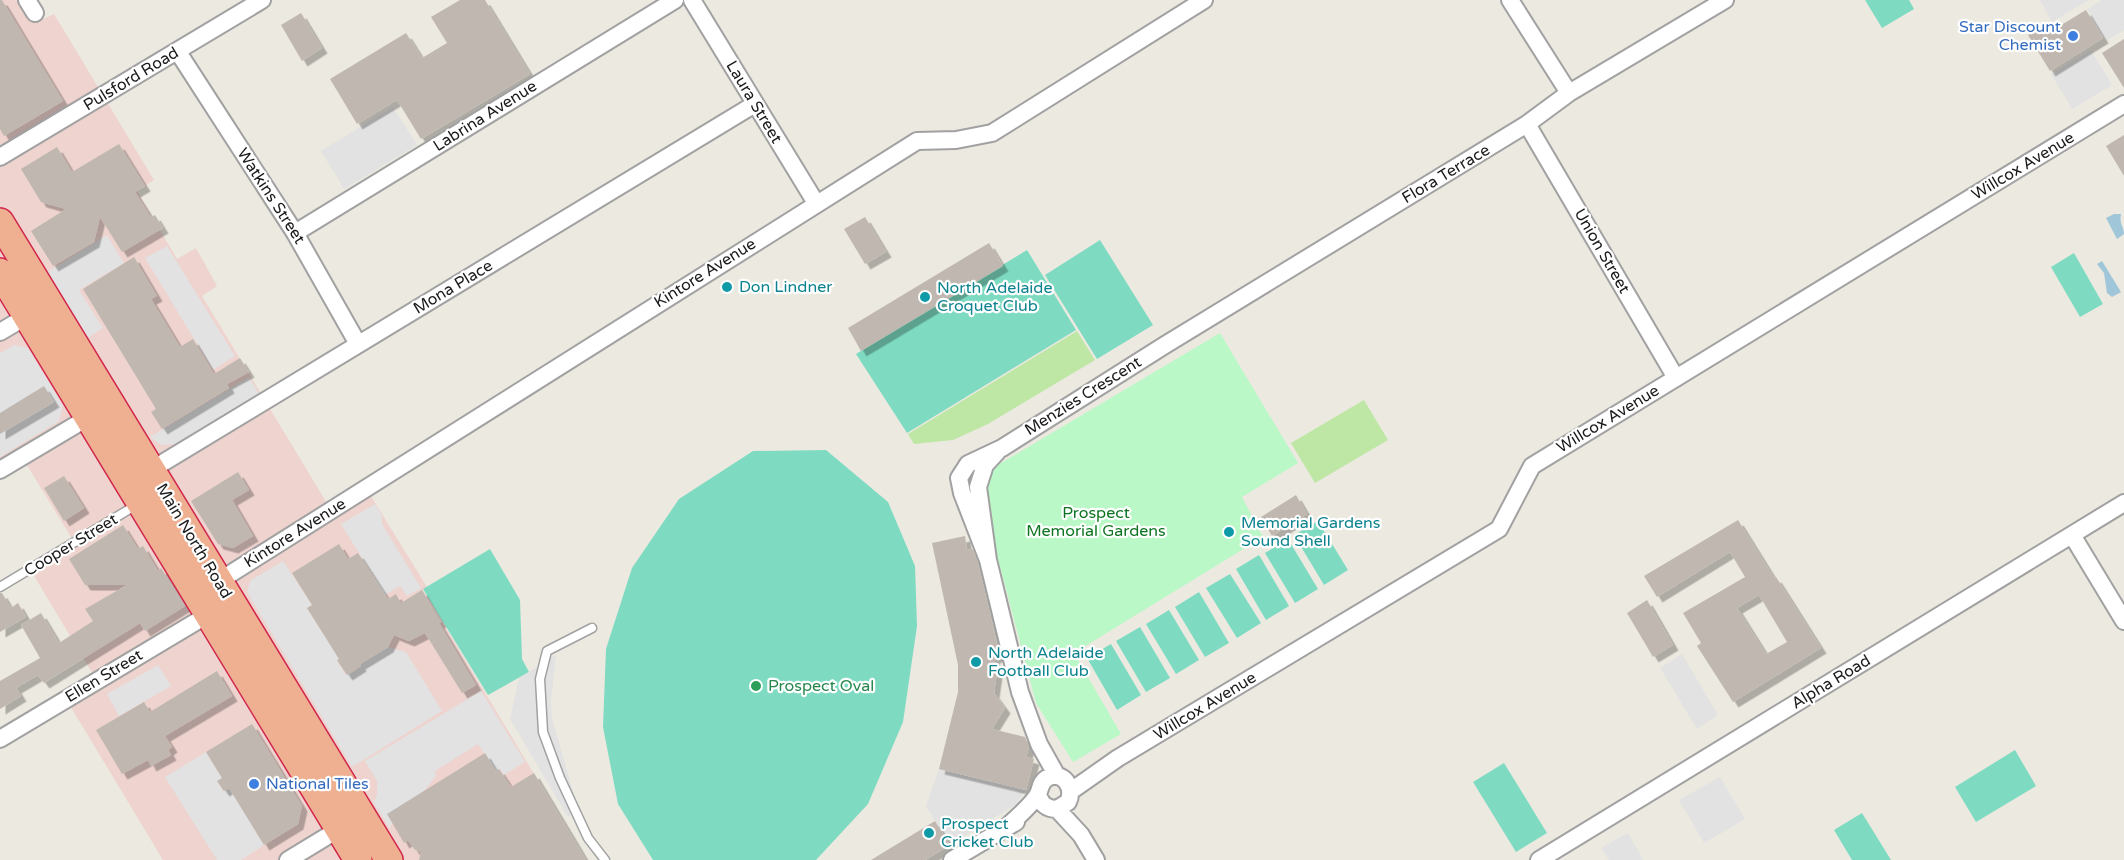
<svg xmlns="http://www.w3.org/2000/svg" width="2124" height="860" font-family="'Varela Round',sans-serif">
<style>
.commercial{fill:#eed3ce}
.grass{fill:#bee7a5}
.park{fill:#bbf8c7}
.pitch{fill:#7edbc2}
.parking{fill:#e2e2e2}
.water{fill:#a0c6da}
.building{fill:#c0b8b0;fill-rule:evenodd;filter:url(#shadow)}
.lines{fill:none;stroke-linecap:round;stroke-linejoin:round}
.service-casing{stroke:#a1a1a1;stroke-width:11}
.minor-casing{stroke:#a1a1a1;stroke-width:20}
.trunk-casing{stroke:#d1264d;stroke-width:30}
.service{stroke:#fff;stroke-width:8}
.minor{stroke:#fff;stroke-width:16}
.trunk{stroke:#efb092;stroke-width:27}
.shop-dot{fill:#3f7fe0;stroke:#fff;stroke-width:2}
.culture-dot{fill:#0f9aa8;stroke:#fff;stroke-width:2}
.leisure-dot{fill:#2e9e5b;stroke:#fff;stroke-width:2}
.labels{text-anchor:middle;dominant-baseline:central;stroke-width:4.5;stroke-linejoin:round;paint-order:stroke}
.shop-label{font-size:16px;fill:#366cbe;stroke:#fff;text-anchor:end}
.street-label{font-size:16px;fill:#1a1a1a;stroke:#fff}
.culture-label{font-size:16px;fill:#0d838f;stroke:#fff;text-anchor:start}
.park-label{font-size:16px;fill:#0d7421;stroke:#fff}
.leisure-label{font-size:16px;fill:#27864d;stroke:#fff;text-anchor:start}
</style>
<defs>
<filter id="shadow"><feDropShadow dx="5.5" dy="5.5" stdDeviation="0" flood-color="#0004"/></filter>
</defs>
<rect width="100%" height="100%" fill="#ece9e0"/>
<path class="commercial" d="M0,0H21L35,23L54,14L154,180L137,191L177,259L196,248L217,286L202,296L331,510L366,488L427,587L423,590L586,860H163L66,699L97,681L30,569L74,542L22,457L0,470Z"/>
<path class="grass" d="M1077,331L1095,360L988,424L953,440L914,444L908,434Z
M1364,400L1388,440L1315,483L1291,443Z"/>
<path class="park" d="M1220,333L1298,463L1242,497L1263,537L1074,653L1121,734L1073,762L1036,703L982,498L985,481L996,466Z"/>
<path class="pitch" d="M1865,0H1909L1914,9L1882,28Z
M1100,240L1153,325L1097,359L1045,275Z
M1027,250L1076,330L907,433L856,354Z
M2074,253L2103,304L2080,317L2051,267Z
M826,450L888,502L915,566L917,626L903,722L868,804L816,860H653L618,804L603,727L606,649L632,568L679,499L753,451Z
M1318,521L1348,570L1324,585L1294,535Z
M1288,539L1318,589L1295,603L1265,553Z
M490,549L520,600L522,659L529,672L488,695L423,589Z
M1259,555L1289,606L1266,620L1236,569Z
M1230,574L1261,623L1237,638L1206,588Z
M1199,592L1229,643L1205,657L1175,607Z
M1169,610L1199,660L1176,674L1146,624Z
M1140,627L1170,678L1146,692L1116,641Z
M1111,644L1141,695L1117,710L1087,658Z
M2015,750L2036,786L1976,822L1955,787Z
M1504,763L1547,833L1516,852L1473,782Z
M1862,813L1891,860H1852L1834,830Z"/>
<path class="parking" d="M2040,0H2089L2052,22Z
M2102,0H2124V30L2106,41L2087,9Z
M2091,50L2112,85L2072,109L2051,74Z
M393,107L417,145L344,189L321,151Z
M107,235L124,263L79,290L103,328L84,340L44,274Z
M167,246L235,356L213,370L145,258Z
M14,345L28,348L63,406L59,421L0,457V353Z
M249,377L259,394L177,444L161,445L150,437Z
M375,504L382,516V524L421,588L407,596L400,586L385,595L341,524Z
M283,561L312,605L307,608L339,659L337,661L346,675L361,667L360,664L388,647L406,652L442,711L352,767L247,592L250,581Z
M1682,654L1718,715L1697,729L1660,668Z
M556,655L551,701L552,719L578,808L568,817L510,719L519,678Z
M158,665L171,686L119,716L107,694Z
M481,691L525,762L504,775L500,769L496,771L478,744L435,771L436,776L425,790L397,808L390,829L373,801L376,799L377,793V781L365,761Z
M206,752L222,778L217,781L223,791L229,788L264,845L241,860H217L165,777Z
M939,769L1026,790L1015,805L950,845L926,806Z
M1720,777L1745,819L1704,843L1679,800Z
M1628,833L1643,860H1609L1601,848Z"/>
<path class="water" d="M2114,214H2121C2119,225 2124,226 2124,234L2117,239L2106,218Z
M2102,261L2121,292L2112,297L2107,293L2104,273L2097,264Z"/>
<path class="building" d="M0,0H2L63,101L4,136L0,129Z
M460,0H485L530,74L421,139L397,100L357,124L330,79L406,33L422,58L447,43L431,17Z
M2086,10L2103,38L2050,71L2028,35L2049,22L2053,30Z
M301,13L322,48L302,61L281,25Z
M2124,39V88L2102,53Z
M2124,135V176L2106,146Z
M119,144L145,186L135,192L151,217L155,215L163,228L122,252L100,217L94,242L53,266L31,231L66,209L41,202L21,169L57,147L72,172Z
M865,217L886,252L865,264L844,229Z
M989,243L1003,266L861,351L848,328Z
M134,257L157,296L151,299L180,347L193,339L214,374L240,358L249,372L227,384L229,388L162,429L151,412L156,409L83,289Z
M44,386L54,402L0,434V413Z
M238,472L249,490L232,500L253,536L233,548L218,544L191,501Z
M64,476L84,508L64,521L44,488Z
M1296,495L1307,514L1272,536L1261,517Z
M1738,520L1774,578L1776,577L1821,648L1733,702L1697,646L1701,643L1683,613L1745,577L1730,552L1657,597L1644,576ZM1759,595L1787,642L1766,654L1737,608Z
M123,525L138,549L143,546L158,571L161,568L185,606L145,631L140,623L44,683L38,675L16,688L21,696L0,709V681L40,658L21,625L41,613L59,643L93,621L85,609L127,585H85L69,559Z
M965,536L967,550L973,549L978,563L1000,656L994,658L997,672L994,693L1005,708L992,729L1025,737L1029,747L1026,757L1034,759L1026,790L939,769L958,692V665L932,543Z
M339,544L348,559L358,553L388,599L396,594L401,603L422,590L441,622L439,623L476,685L462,693L425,633L409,641L394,635L388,647L360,664L361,666L347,675L337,660L339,659L307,608L312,605L292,573Z
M0,593H2L11,608L18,603L26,617L0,632Z
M1647,600L1673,645L1653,657L1627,613Z
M217,671L232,696L165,736L172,747L168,750L171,755L151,766L148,760L122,774L96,730L144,702L150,712Z
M252,724L302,806L298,824L264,845L229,788L224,791L217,781L222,778L206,752Z
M485,753L496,771L499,769L511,787L534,773L586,860H419L421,852L414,849L408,840L404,843L387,814Z
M935,821L950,845L925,860H871Z"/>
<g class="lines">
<defs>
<path id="service" d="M0,587L138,504
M592,628L547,651L540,679L543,732L560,778L588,838L605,860"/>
<path id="minor" d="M27,0L35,13
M692,0L816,203
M1510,0L1569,93
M178,52L295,233L358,344
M1527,124L1676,378
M0,157L262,0
M295,233L675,0
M0,332L27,316
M997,452L985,465L978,487L988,560L1020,692L1039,744L1057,776
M0,470L89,417
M151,470L755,104
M2072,535L2124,621
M988,560L962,493L959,478L968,464L1002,448L1165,345L1527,124L1569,93L1725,0
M219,581L917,141L956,140L992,133L1204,0
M0,739L209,614
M1071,791L1118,758L1499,529L1532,466L2124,104
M1057,809L1081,835L1096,860
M1008,826C1016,818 1033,804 1038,794C1041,788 1040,782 1047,778C1063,769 1075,788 1068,802L1057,809C1046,809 1041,804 1038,794
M288,860L339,829
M952,860L1016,822
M1539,860L2124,503"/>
<path id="trunk" d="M0,222L389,860
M0,272L358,860"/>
</defs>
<use href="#service" class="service-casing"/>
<use href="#minor" class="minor-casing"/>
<use href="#trunk" class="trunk-casing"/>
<use href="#service" class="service"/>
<use href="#minor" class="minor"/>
<use href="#trunk" class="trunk"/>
</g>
<g class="shop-dot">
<circle cx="2073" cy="36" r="6"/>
<circle cx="254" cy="784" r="6"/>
</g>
<g class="culture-dot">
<circle cx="727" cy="287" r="6"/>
<circle cx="925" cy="297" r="6"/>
<circle cx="1229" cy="532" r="6"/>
<circle cx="976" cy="662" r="6"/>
<circle cx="929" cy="833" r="6"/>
</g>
<circle class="leisure-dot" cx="756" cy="686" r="6"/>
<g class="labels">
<g class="shop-label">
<text x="2061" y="27">Star Discount<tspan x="2061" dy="18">Chemist</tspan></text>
<text x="266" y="784" text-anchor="start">National Tiles</text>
</g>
<g class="street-label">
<text transform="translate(131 79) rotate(-31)">Pulsford Road</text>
<text transform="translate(754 102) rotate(59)">Laura Street</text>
<text transform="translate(485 116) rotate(-32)">Labrina Avenue</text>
<text transform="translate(2023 166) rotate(-31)">Willcox Avenue</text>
<text transform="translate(1446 174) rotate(-31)">Flora Terrace</text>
<text transform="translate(271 196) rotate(57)">Watkins Street</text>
<text transform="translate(1602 251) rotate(60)">Union Street</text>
<text transform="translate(705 273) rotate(-32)">Kintore Avenue</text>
<text transform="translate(453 287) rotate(-31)">Mona Place</text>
<text transform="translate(1083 396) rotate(-32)">Menzies Crescent</text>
<text transform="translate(1608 419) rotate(-31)">Willcox Avenue</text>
<text transform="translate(295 533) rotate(-32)">Kintore Avenue</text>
<text transform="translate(194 541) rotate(59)">Main North Road</text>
<text transform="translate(71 545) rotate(-31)">Cooper Street</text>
<text transform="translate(104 676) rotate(-31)">Ellen Street</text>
<text transform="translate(1831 682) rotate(-31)">Alpha Road</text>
<text transform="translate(1205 706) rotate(-31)">Willcox Avenue</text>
</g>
<g class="culture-label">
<text x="739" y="287">Don Lindner</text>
<text x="937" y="288">North Adelaide<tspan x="937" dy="18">Croquet Club</tspan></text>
<text x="1241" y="523">Memorial Gardens<tspan x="1241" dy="18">Sound Shell</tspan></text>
<text x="988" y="653">North Adelaide<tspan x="988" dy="18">Football Club</tspan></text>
<text x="941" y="824">Prospect<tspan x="941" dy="18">Cricket Club</tspan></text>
</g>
<g class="park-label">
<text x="1096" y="513">Prospect<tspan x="1096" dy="18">Memorial Gardens</tspan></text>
</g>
<g class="leisure-label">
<text x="768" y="686">Prospect Oval</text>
</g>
</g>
</svg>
